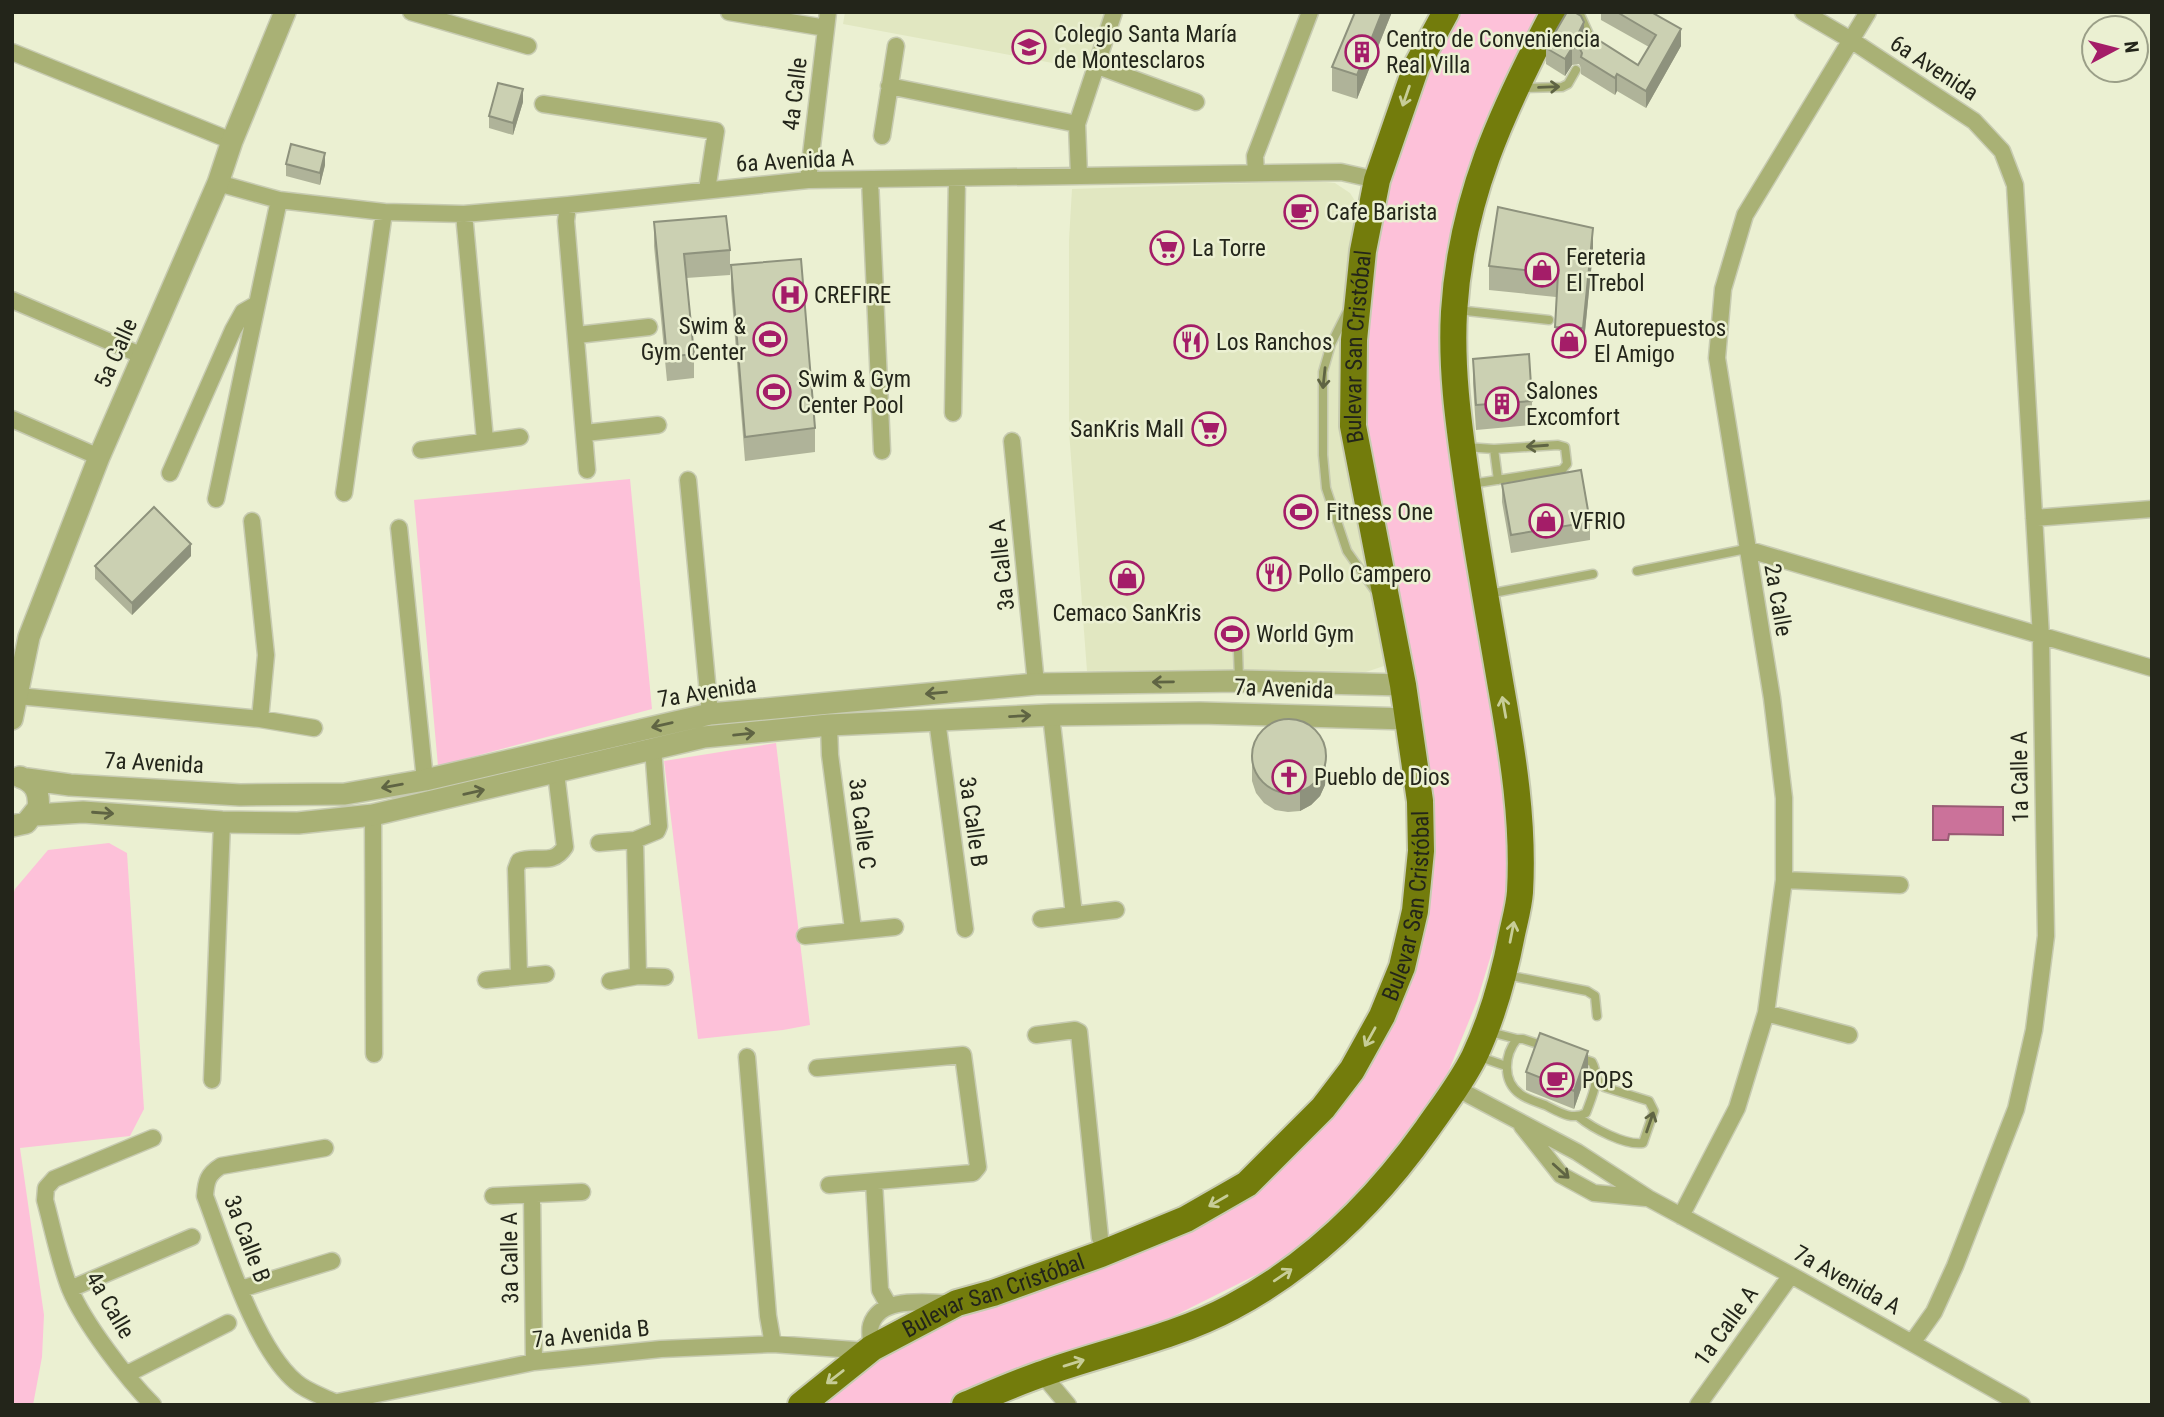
<svg xmlns="http://www.w3.org/2000/svg" width="2164" height="1417" font-family="'Roboto Condensed',sans-serif">
<style>
.built{fill:#e1e7c1}
.green{fill:#fdc1d9}
.water{fill:#cb729a;stroke:#995b74;stroke-width:2}
.lines{fill:none;stroke-linecap:round;stroke-linejoin:round}
.service-casing{stroke:#c7cbb1;stroke-width:11}
.minor-casing{stroke:#c7cbb1;stroke-width:19}
.tertiary-casing{stroke:#c7cbb1;stroke-width:24}
.primary-casing{stroke:#c7cbb1;stroke-width:30}
.service{stroke:#a9b175;stroke-width:8}
.minor{stroke:#a9b175;stroke-width:16}
.tertiary{stroke:#a9b175;stroke-width:21}
.primary{stroke:#737c0c;stroke-width:26}
.wall{fill:#afb399}
.shaded-wall{fill:#8e927d}
.building{fill:#cbd0b2;stroke:#8e927d;stroke-width:2}
.oneway{stroke:#5f6443}
.oneway2{stroke:#c7cd97}
.labels{text-anchor:middle;dominant-baseline:central;stroke-width:5;stroke-linejoin:round;paint-order:stroke}
.poi-label{font-size:23px;fill:#23251a;stroke:#ebf0d2;text-anchor:start}
.street-label{font-size:23px;fill:#23251a;stroke:#ebf0d2}
</style>
<rect width="100%" height="100%" fill="#ebf0d2"/>
<path class="built" d="M845,12H1107L1085,69L843,24Z
M1316,181L1335,183L1350,193L1357,204L1360,217L1388,653L1384,666L1366,672L1328,674L1216,673L1186,670L1087,671L1069,431V240L1072,189Z"/>
<path class="green" d="M1454,12H1544L1483,143L1448,438L1472,597L1499,752L1509,835L1506,906L1477,1001L1439,1095L1370,1191L1282,1262L1166,1320L943,1405H811L850,1372L943,1318L1169,1235L1320,1122L1422,923L1361,422L1363,334L1384,181L1421,78Z
M630,479L652,709L438,766L414,500Z
M776,743L810,1025L783,1030L698,1039L664,761Z
M109,843L127,853L144,1109L130,1136L20,1148L44,1315L42,1357L33,1405H12V898L15,889L48,850Z"/>
<path class="water" d="M1933,806L2003,807V835L1949,834L1948,840H1933Z"/>
<g class="lines">
<defs>
<path id="service" d="M1579,12L1591,39L1588,46
M1520,88L1562,87L1568,84L1576,70
M1349,308L1331,344L1323,372V455L1326,488L1347,551L1376,592
M1457,310L1549,320
M1465,447L1494,449L1558,445L1565,447L1567,464L1562,470L1471,484
M1494,449L1498,480
M1637,571L1746,549
M1488,594L1593,574
M1238,651L1239,679
M1507,975L1587,991L1595,996L1597,1016
M1490,1032L1517,1039
M1517,1039H1523L1592,1062C1601,1079 1592,1096 1586,1113C1572,1121 1559,1112 1545,1105C1537,1102 1526,1099 1520,1094C1502,1081 1504,1055 1517,1039Z
M1477,1056L1506,1066
M1579,1117C1592,1128 1626,1146 1643,1143L1654,1111L1649,1101L1604,1087L1597,1079"/>
<path id="minor" d="M411,12L528,46
M729,12L826,28
M1803,12L1851,40L1974,121L2002,151L2015,185L2041,637L2046,936L2034,1030L2016,1109L1955,1266L1934,1312L1912,1343
M12,52L232,141
M1095,65L1196,102
M889,86L1077,124
M543,104L716,131L707,190
M882,136L896,46
M1256,173L1255,156L1310,12
M1079,176L1077,124L1114,12
M808,180L828,12
M870,180L882,451
M218,183L279,200L384,212L464,214L568,205L808,180L1341,172L1377,180
M568,205L566,221L587,470
M464,214L485,440
M12,300L143,356
M577,335L649,327
M953,413L957,179
M12,419L99,457
M585,433L658,425
M1012,441L1036,684
M421,450L520,437
M170,473L233,330L243,312L257,304
M688,480L710,714
M344,493L384,212
M216,499L279,200
M2034,518L2152,509
M252,521L266,655L260,719
M399,528L425,780
M1746,549L2152,668
M18,696L260,719L314,728
M1051,715L1074,915
M937,720L965,929
M829,725L830,755L853,929
M373,815L374,1054
M635,840L638,976
M599,843L635,840L657,831L659,826L653,748
M1784,880L1900,885
M1041,919L1116,910
M805,936L895,927
M519,976L516,869L519,861C537,854 552,867 565,847L556,773
M486,980L546,974
M610,981L638,976L665,977
M1766,1013L1849,1035
M1036,1035L1075,1030L1079,1032L1100,1238
M747,1057L768,1316L773,1344
M817,1068L963,1055L978,1167L973,1173L829,1185
M212,1080L222,822
M1456,1088L1577,1152L1648,1198L1791,1275L2022,1405
M1522,1126L1561,1175L1594,1193L1646,1198
M325,1148L221,1166C208,1174 206,1181 205,1196C225,1248 254,1347 296,1382C306,1391 322,1396 334,1402
M874,1182L880,1290L889,1306
M532,1195L534,1362
M493,1196L582,1192
M1681,1216L1737,1108L1766,1013L1784,880V798L1772,698L1717,358L1723,289L1745,215L1868,12
M70,1289L192,1237
M241,1289L332,1261
M872,1348C871,1341 869,1332 871,1325C880,1296 924,1303 948,1303
M127,1374L228,1323
M1042,1374L1068,1405
M153,1405C127,1379 84,1323 70,1289C59,1261 53,1229 45,1200L46,1188L54,1179L153,1138
M323,1405L534,1362L661,1349L773,1344L868,1351
M1698,1405L1791,1275"/>
<path id="tertiary" d="M12,719L29,637L99,457L218,183L232,141L285,12
M27,779L70,785L240,795L345,794L425,780L710,714L1036,684L1239,681L1403,685
M35,815L83,812L222,822L298,823L373,815L704,737L829,725L1051,715L1200,713L1408,719
M12,826L26,823L38,808C40,793 35,782 20,777"/>
<g id="primary">
<path id="s1" d="M801,1405L872,1348L957,1303L993,1293L1101,1254L1186,1219L1247,1184L1323,1108L1352,1070L1382,1016L1402,967L1415,911L1421,851L1420,801L1403,685L1353,426L1354,340L1363,251L1377,180L1416,67L1446,12"/>
<path d="M965,1405C991,1394 1018,1382 1045,1373C1106,1351 1174,1338 1232,1307C1311,1265 1375,1202 1427,1129C1443,1106 1461,1083 1474,1057C1492,1019 1504,976 1512,934C1515,920 1519,906 1520,892C1524,823 1513,755 1501,687C1489,616 1476,546 1466,475C1458,420 1451,367 1454,312C1461,198 1502,111 1554,12"/>
</g>
</defs>
<use href="#service" class="service-casing"/>
<use href="#minor" class="minor-casing"/>
<use href="#tertiary" class="tertiary-casing"/>
<use href="#primary" class="primary-casing"/>
<use href="#service" class="service"/>
<use href="#minor" class="minor"/>
<use href="#tertiary" class="tertiary"/>
<use href="#primary" class="primary"/>
</g>
<path class="wall" d="M1355,12H1392L1357,99L1332,91V67Z
M1601,12H1651L1681,46L1646,108L1617,91L1615,95L1581,74V68L1579,64L1572,65L1565,76L1546,64V48L1584,38L1638,65L1649,47L1601,20Z
M523,102L513,135L489,128V116Z
M286,164L325,165L320,185L286,176Z
M654,222L730,250V275L686,278L694,354V378L667,381L654,246Z
M1593,251L1583,351L1555,350L1556,297L1489,290V266Z
M731,265L815,428V452L745,461L731,289Z
M1473,359L1532,401V425L1476,430L1473,383Z
M1502,484L1590,522V540L1511,553L1502,502Z
M191,556L132,615L95,579V566Z
M1252,750L1326,773L1325,785L1320,796L1311,805L1300,811L1288,812L1275,810L1264,803L1256,793L1252,781Z
M1588,1069L1574,1109L1526,1090V1072Z"/>
<path class="shaded-wall" d="M1382,12H1392L1357,99V75Z
M1584,22V39L1579,49V32Z
M1681,29V46L1646,108V91Z
M1572,48V65L1565,76V59Z
M1617,74V91L1615,95V78Z
M523,89V102L513,135V123Z
M325,153V165L320,185V173Z
M1593,228V251L1583,351V328Z
M191,544V556L132,615V603Z
M1326,755L1325,785L1320,796L1311,805L1300,811V792Z
M1588,1051V1069L1574,1109V1091Z"/>
<path class="building" d="M1355,12H1382L1357,75L1332,67Z
M1567,12H1574L1581,16L1584,22L1579,32L1582,38L1587,39L1592,36L1638,65L1656,35L1617,12H1651L1681,29L1646,91L1617,74L1615,78L1581,57L1582,53L1579,47L1572,48L1565,59L1546,48Z
M498,83L523,89L513,123L489,116Z
M291,144L325,153L320,173L286,164Z
M1498,207L1593,228L1583,328L1555,327L1558,274L1489,266Z
M726,216L730,250L684,254L694,354L667,357L654,222Z
M801,259L815,428L745,437L731,265Z
M1529,354L1532,401L1476,405L1473,359Z
M1581,470L1590,522L1511,535L1502,484Z
M154,507L191,544L132,603L95,566Z
M1252 756a37 37 0 1 1 74 0a37 37 0 1 1-74 0Z
M1540,1033L1588,1051L1574,1091L1526,1072Z"/>
<defs><path id="oneway-shaft" d="M-6 0H5M1.5-3L5.5 0L1.5 3" fill="none" stroke-width="1.6" stroke-linecap="round" stroke-linejoin="round" transform="scale(1.75)"/></defs>
<g class="oneway">
<use href="#oneway-shaft" transform="translate(1549 87) rotate(-2)"/>
<use href="#oneway-shaft" transform="translate(1324 378) rotate(96)"/>
<use href="#oneway-shaft" transform="translate(1537 446) rotate(176)"/>
<use href="#oneway-shaft" transform="translate(1163 682) rotate(179)"/>
<use href="#oneway-shaft" transform="translate(936 693) rotate(175)"/>
<use href="#oneway-shaft" transform="translate(1020 716) rotate(-3)"/>
<use href="#oneway-shaft" transform="translate(662 725) rotate(167)"/>
<use href="#oneway-shaft" transform="translate(744 734) rotate(-6)"/>
<use href="#oneway-shaft" transform="translate(392 786) rotate(170)"/>
<use href="#oneway-shaft" transform="translate(474 792) rotate(-13)"/>
<use href="#oneway-shaft" transform="translate(103 813) rotate(4)"/>
<use href="#oneway-shaft" transform="translate(1650 1122) rotate(-71)"/>
<use href="#oneway-shaft" transform="translate(1561 1171) rotate(42)"/>
</g>
<g class="oneway2">
<use href="#oneway-shaft" transform="translate(1406 96) rotate(109)"/>
<use href="#oneway-shaft" transform="translate(1504 707) rotate(-100)"/>
<use href="#oneway-shaft" transform="translate(1512 932) rotate(-79)"/>
<use href="#oneway-shaft" transform="translate(1370 1037) rotate(119)"/>
<use href="#oneway-shaft" transform="translate(1218 1201) rotate(150)"/>
<use href="#oneway-shaft" transform="translate(1283 1275) rotate(-34)"/>
<use href="#oneway-shaft" transform="translate(1074 1363) rotate(-17)"/>
<use href="#oneway-shaft" transform="translate(835 1377) rotate(142)"/>
</g>
<defs>
<symbol id="school-ring" viewBox="-11 -11 22 22"><circle r="9.5" fill="#ebf0d2" stroke="#a41d68" stroke-width="1.5"/><path d="M0-5L7-2L0 1L-7-2ZM-4 1L0 2.5L4 1V4Q0 6-4 4Z" fill="#a41d68"/></symbol>
<symbol id="building-ring" viewBox="-11 -11 22 22"><circle r="9.5" fill="#ebf0d2" stroke="#a41d68" stroke-width="1.5"/><path d="M-4-6H4V6H1V3H-1V6H-4ZM-2.5-4.3h1.7v1.8h-1.7ZM.8-4.3h1.7v1.8H.8ZM-2.5-1h1.7V.8h-1.7ZM.8-1h1.7V.8H.8Z" fill="#a41d68"/></symbol>
<symbol id="cafe-ring" viewBox="-11 -11 22 22"><circle r="9.5" fill="#ebf0d2" stroke="#a41d68" stroke-width="1.5"/><path d="M-5.5-4.5H6V0H3Q3 3.5 0 3.5H-2.5Q-5.5 3.5-5.5 0ZM3-3.2v2h1.7v-2ZM-6 4.5H4V6H-6Z" fill="#a41d68"/></symbol>
<symbol id="supermarket-ring" viewBox="-11 -11 22 22"><circle r="9.5" fill="#ebf0d2" stroke="#a41d68" stroke-width="1.5"/><path d="M-6-5.5h2.5l.6 2H6L4.5 2H-2.5L-4.4-4H-6ZM-1.5 3.2a1.3 1.3 0 1 0 .1 0ZM3 3.2a1.3 1.3 0 1 0 .1 0Z" fill="#a41d68"/></symbol>
<symbol id="shop-ring" viewBox="-11 -11 22 22"><circle r="9.5" fill="#ebf0d2" stroke="#a41d68" stroke-width="1.5"/><path d="M-5-2.5h2.3a2.7 3.5 0 0 1 5.4 0H5L5.5 6h-11ZM-1.5-2.5h3a1.5 2.3 0 0 0-3 0Z" fill="#a41d68"/></symbol>
<symbol id="hospital-ring" viewBox="-11 -11 22 22"><circle r="9.5" fill="#ebf0d2" stroke="#a41d68" stroke-width="1.5"/><path d="M-5-5h3v3.5h4V-5h3V5h-3V1.5h-4V5h-3Z" fill="#a41d68"/></symbol>
<symbol id="stadium-ring" viewBox="-11 -11 22 22"><circle r="9.5" fill="#ebf0d2" stroke="#a41d68" stroke-width="1.5"/><path d="M0-5a6.5 5 0 1 0 0 10a6.5 5 0 1 0 0-10ZM-3.5-1.8h7v3.6h-7Z" fill="#a41d68"/></symbol>
<symbol id="restaurant-ring" viewBox="-11 -11 22 22"><circle r="9.5" fill="#ebf0d2" stroke="#a41d68" stroke-width="1.5"/><path d="M-5-6h1v4h1v-4h1v4h1v-4h1v5L-1.5 .5V6h-2V.5L-5-1ZM5-6V6H3V1.5H1.5Q1.5-4 5-6Z" fill="#a41d68"/></symbol>
<symbol id="church-ring" viewBox="-11 -11 22 22"><circle r="9.5" fill="#ebf0d2" stroke="#a41d68" stroke-width="1.5"/><path d="M-1.2-6h2.4v3.5h3.3v2.4h-3.3V6h-2.4V-.1h-3.3v-2.4h3.3Z" fill="#a41d68"/></symbol>
</defs>
<g fill-rule="evenodd">
<use href="#school-ring" x="1010" y="28" width="38" height="38"/>
<use href="#building-ring" x="1343" y="33" width="38" height="38"/>
<use href="#cafe-ring" x="1282" y="193" width="38" height="38"/>
<use href="#supermarket-ring" x="1148" y="229" width="38" height="38"/>
<use href="#shop-ring" x="1523" y="251" width="38" height="38"/>
<use href="#hospital-ring" x="771" y="276" width="38" height="38"/>
<use href="#stadium-ring" x="751" y="320" width="38" height="38"/>
<use href="#shop-ring" x="1550" y="322" width="38" height="38"/>
<use href="#restaurant-ring" x="1172" y="323" width="38" height="38"/>
<use href="#stadium-ring" x="755" y="373" width="38" height="38"/>
<use href="#building-ring" x="1483" y="385" width="38" height="38"/>
<use href="#supermarket-ring" x="1190" y="410" width="38" height="38"/>
<use href="#stadium-ring" x="1282" y="493" width="38" height="38"/>
<use href="#shop-ring" x="1527" y="502" width="38" height="38"/>
<use href="#restaurant-ring" x="1255" y="555" width="38" height="38"/>
<use href="#shop-ring" x="1108" y="559" width="38" height="38"/>
<use href="#stadium-ring" x="1213" y="615" width="38" height="38"/>
<use href="#church-ring" x="1270" y="758" width="38" height="38"/>
<use href="#cafe-ring" x="1538" y="1061" width="38" height="38"/>
</g>
<g class="labels">
<g class="poi-label">
<text x="1054" y="34">Colegio Santa María<tspan x="1054" dy="26">de Montesclaros</tspan></text>
<text x="1386" y="39">Centro de Conveniencia<tspan x="1386" dy="26">Real Villa</tspan></text>
<text x="1326" y="212">Cafe Barista</text>
<text x="1192" y="248">La Torre</text>
<text x="1566" y="257">Fereteria<tspan x="1566" dy="26">El Trebol</tspan></text>
<text x="814" y="295">CREFIRE</text>
<text x="746" y="326" text-anchor="end">Swim &amp;<tspan x="746" dy="26">Gym Center</tspan></text>
<text x="1594" y="328">Autorepuestos<tspan x="1594" dy="26">El Amigo</tspan></text>
<text x="1216" y="342">Los Ranchos</text>
<text x="798" y="379">Swim &amp; Gym<tspan x="798" dy="26">Center Pool</tspan></text>
<text x="1526" y="391">Salones<tspan x="1526" dy="26">Excomfort</tspan></text>
<text x="1184" y="429" text-anchor="end">SanKris Mall</text>
<text x="1326" y="512">Fitness One</text>
<text x="1570" y="521">VFRIO</text>
<text x="1298" y="574">Pollo Campero</text>
<text x="1127" y="613" text-anchor="middle">Cemaco SanKris</text>
<text x="1256" y="634">World Gym</text>
<text x="1314" y="777">Pueblo de Dios</text>
<text x="1582" y="1080">POPS</text>
</g>
<g class="street-label">
<text transform="translate(1934 68) rotate(33)">6a Avenida</text>
<text transform="translate(795 94) rotate(-83)">4a Calle</text>
<text transform="translate(795 161) rotate(-3)">6a Avenida A</text>
<text stroke="none"><textPath href="#s1" startOffset="1400">Bulevar San Cristóbal</textPath></text>
<text transform="translate(116 353) rotate(-66)">5a Calle</text>
<text transform="translate(1002 565) rotate(-96)">3a Calle A</text>
<text transform="translate(1778 600) rotate(80)">2a Calle</text>
<text transform="translate(1284 689) rotate(2)">7a Avenida</text>
<text transform="translate(707 692) rotate(-9)">7a Avenida</text>
<text transform="translate(154 763) rotate(3)">7a Avenida</text>
<text transform="translate(2020 777) rotate(-91)">1a Calle A</text>
<text transform="translate(973 822) rotate(82)">3a Calle B</text>
<text transform="translate(862 824) rotate(83)">3a Calle C</text>
<text stroke="none"><textPath href="#s1" startOffset="833">Bulevar San Cristóbal</textPath></text>
<text transform="translate(247 1239) rotate(69)">3a Calle B</text>
<text transform="translate(510 1258) rotate(-91)">3a Calle A</text>
<text transform="translate(1847 1280) rotate(29)">7a Avenida A</text>
<text stroke="none"><textPath href="#s1" startOffset="224">Bulevar San Cristóbal</textPath></text>
<text transform="translate(110 1305) rotate(60)">4a Calle</text>
<text transform="translate(1726 1326) rotate(-54)">1a Calle A</text>
<text transform="translate(591 1334) rotate(-6)">7a Avenida B</text>
</g>
</g>
<rect width="2164" height="1417" fill="none" stroke="#23251a" stroke-width="28"/>
<g transform="translate(2115 49) rotate(83)"><circle r="33" fill="#ebf0d2" stroke="#9b9f88" stroke-width="2"/>
<path d="M0-5L12 26L0 18L-12 26Z" fill="#a41d68"/>
<text y="-10" font-size="19" font-weight="bold" text-anchor="middle" fill="#23251a">N</text>
</g>
</svg>
